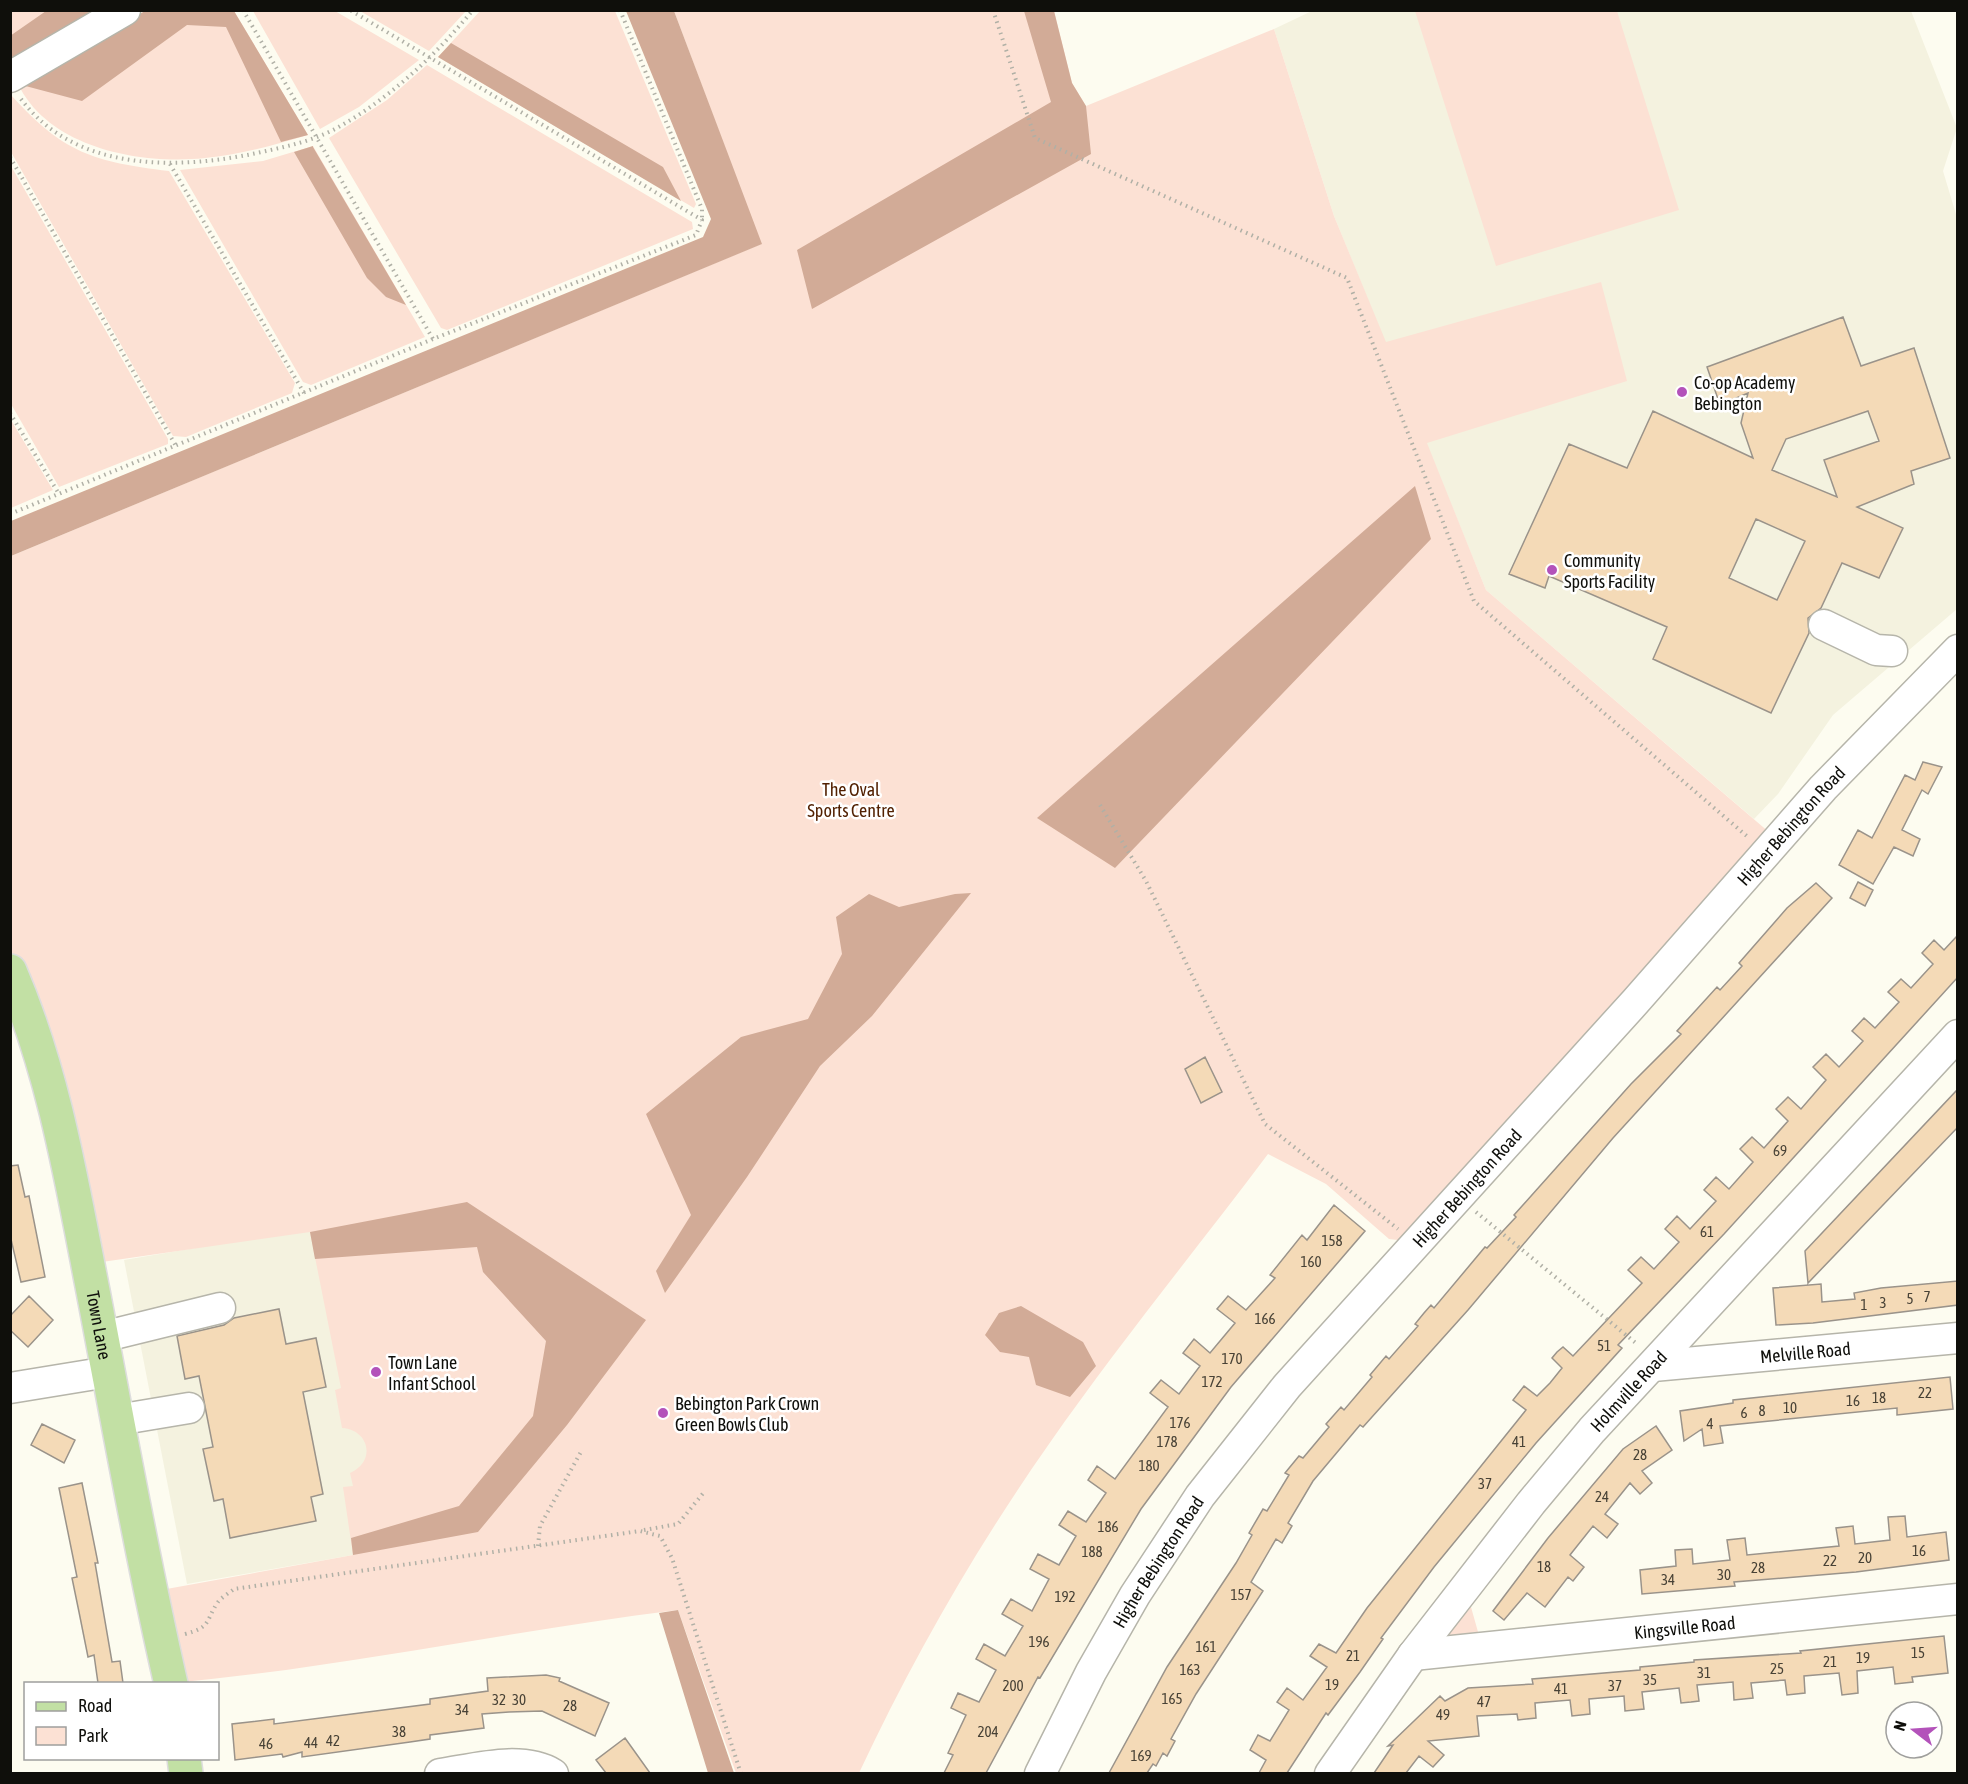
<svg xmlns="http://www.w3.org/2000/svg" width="1968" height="1784" font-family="'Asap Condensed',sans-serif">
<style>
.built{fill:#f4f2df}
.green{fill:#fce1d4}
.forest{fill:#d2ab97}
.building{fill:#f4dab7;stroke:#9a938a;stroke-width:1.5;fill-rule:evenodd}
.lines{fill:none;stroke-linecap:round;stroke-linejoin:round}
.minor-casing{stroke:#b6b5aa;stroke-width:33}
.major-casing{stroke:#ddd;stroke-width:36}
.path{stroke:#b0b0a6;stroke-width:4;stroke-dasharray:1.5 4.5;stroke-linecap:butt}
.minor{stroke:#fff;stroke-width:30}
.major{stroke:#c2e0a4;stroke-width:33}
.poi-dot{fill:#b352ba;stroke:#fff;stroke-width:2}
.labels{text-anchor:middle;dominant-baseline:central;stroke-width:5;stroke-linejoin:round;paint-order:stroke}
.number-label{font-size:15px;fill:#484236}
.poi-label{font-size:18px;fill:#0f0f0b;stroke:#fff;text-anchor:start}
.park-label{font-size:18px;fill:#522102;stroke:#fff}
.street-label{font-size:18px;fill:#0f0f0b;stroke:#fff}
</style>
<rect width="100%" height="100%" fill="#fdfcf0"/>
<path class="built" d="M1314,10L1911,11L1957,128L1943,171L1958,221L1957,609L1833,715L1778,794L1754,819L1486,590L1334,216L1274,29Z
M467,1202L353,1555L187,1584L124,1260Z"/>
<path class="green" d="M11,10L99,11L11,62Z
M145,11H234L308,135C274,145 240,155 205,158C140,165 49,148 18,84Z
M253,11H335L419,60L359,107L320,129Z
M360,11H466L429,51Z
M480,11H615L696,204L694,208L438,57Z
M674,11H1054L1072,83L1086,106L1274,29L1334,216L1386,342L1601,282L1627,381L1427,443L1486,590L1777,839L1415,1242L1389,1239L1326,1184L1268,1154C1195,1251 1118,1345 1049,1444C976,1548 913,1658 859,1773H736L678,1610C508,1631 341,1668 171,1683L150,1592L353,1555L343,1487L353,1486L350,1473C376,1462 370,1430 342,1428L335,1390L341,1388L310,1232L88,1264L11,971V556L761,244Z
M1415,11H1617L1679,210L1496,266Z
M427,65L692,222L693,229L447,330L441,328L329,138L387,100Z
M11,95C63,153 94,162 169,171L295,383L292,393L186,437L173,436L11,152Z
M313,146L425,337L311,385L303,382L180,170L263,161Z
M11,166L168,439V444L59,487L11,404Z
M11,420L53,490L11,508H10Z
M1471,1607L1478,1632L1446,1636Z"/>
<path class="forest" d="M46,11H99L11,62L10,36Z
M145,11H234L308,135L281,142L226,27L187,25L82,101L18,84Z
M626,11H674L762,244L11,556V521L703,237L711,219Z
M1024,11H1054L1072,83L1086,106L1091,154L812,309L797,250L1051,102Z
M451,43L663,167L681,201L438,57Z
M313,146V147L406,305L386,297L367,278L294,152Z
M1415,486L1431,539L1115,868L1037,818Z
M971,893L872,1016L820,1066L747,1177L665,1293L656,1271L691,1215L646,1114L741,1037L808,1019L842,954L836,917L869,894L899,907L955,894Z
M467,1202L646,1320L567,1425L478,1532L353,1555L351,1538L459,1506L533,1416L546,1341L483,1272L477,1247L315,1259L310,1232Z
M1021,1306L1083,1342L1096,1366L1070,1397L1036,1385L1029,1357L1000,1352L985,1335L999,1313Z
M678,1610L734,1773H708L659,1613Z"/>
<path class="building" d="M1843,317L1861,366L1914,348L1950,458L1911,471L1914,484L1857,507L1903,528L1879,578L1842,563L1821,608L1808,618L1809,633L1771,713L1653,659L1667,627L1549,576L1545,588L1509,574L1569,444L1627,468L1653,411L1753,458L1741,423L1748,393L1720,405L1707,367ZM1868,411L1879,441L1824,460L1837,497L1772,470L1786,439ZM1756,519L1805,541L1777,600L1729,578Z
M1923,762L1942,767L1928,794L1922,790L1902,830L1920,839L1913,856L1894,847L1873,884L1839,865L1858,830L1872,838L1905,775L1915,780Z
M1858,882L1873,890L1865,906L1850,898Z
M1816,883L1832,898L1613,1138L1468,1310L1363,1427L1360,1425L1313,1481L1288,1523L1292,1526L1282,1543L1276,1539L1251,1582L1263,1591L1196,1694L1171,1739L1175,1741L1167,1756L1163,1753L1156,1766L1153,1764L1147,1773H1109L1167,1667L1236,1563L1252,1535L1249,1533L1263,1509L1267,1511L1289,1475L1285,1473L1299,1456L1303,1458L1329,1427L1326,1424L1341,1407L1344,1410L1372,1377L1370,1375L1386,1356L1389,1359L1418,1326L1415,1324L1424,1313L1431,1305L1434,1308L1485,1247L1487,1248L1516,1217L1514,1215L1631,1084L1681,1034L1677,1031L1717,987L1720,990L1742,966L1739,963L1787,908Z
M1958,935V977L1724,1234L1618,1345L1622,1348L1536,1443L1434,1567L1381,1638L1383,1639L1360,1672L1328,1715L1326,1713L1287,1773H1259L1266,1760L1250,1750L1258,1735L1270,1741L1289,1710L1277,1702L1287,1688L1303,1700L1327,1667L1310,1656L1319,1644L1336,1653L1367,1608L1526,1410L1513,1400L1524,1386L1537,1396L1550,1383L1562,1368L1552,1358L1557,1352L1563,1347L1573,1356L1642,1283L1628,1270L1641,1257L1654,1269L1679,1242L1665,1229L1677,1216L1690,1229L1716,1201L1704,1190L1716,1177L1729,1189L1753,1162L1740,1149L1752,1137L1764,1148L1788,1121L1776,1109L1788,1097L1801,1109L1826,1080L1813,1067L1826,1054L1839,1067L1863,1041L1852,1031L1864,1018L1875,1028L1899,1002L1888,992L1901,979L1911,988L1933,964L1922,953L1934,940L1944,950Z
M1205,1057L1222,1092L1201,1103L1185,1069Z
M1958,1089V1127L1808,1283L1805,1251Z
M18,1165L25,1197L29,1196L45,1277L21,1282L10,1235V1166Z
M1334,1205L1365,1231L1231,1387L1141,1509L1040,1678L1038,1677L986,1773H944L953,1755L948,1753L966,1715L951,1708L958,1693L979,1702L996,1670L976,1659L984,1644L1005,1656L1023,1626L1002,1614L1011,1599L1032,1611L1049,1579L1030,1569L1038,1554L1059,1565L1076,1536L1059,1525L1068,1511L1086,1522L1106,1493L1088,1480L1097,1466L1115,1479L1168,1407L1150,1393L1161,1380L1179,1394L1200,1366L1183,1353L1194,1339L1210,1353L1235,1323L1217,1309L1223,1302L1228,1296L1246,1310L1275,1278L1270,1275L1302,1235L1307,1240Z
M1958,1281V1305L1813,1323L1776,1325L1773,1288L1821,1284L1822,1302L1855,1299L1854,1293L1881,1288Z
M29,1296L53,1320L28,1347L10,1330V1316Z
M279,1309L286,1344L316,1338L326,1387L303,1392L323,1494L311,1497L316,1521L230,1538L223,1499L214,1501L203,1449L213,1447L199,1376L185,1379L177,1336L224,1325L234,1318Z
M1950,1377L1953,1409L1897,1415V1408L1720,1426L1723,1443L1704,1446L1702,1429L1684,1441L1680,1411L1733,1403V1400Z
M42,1424L75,1440L64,1463L31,1445Z
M1656,1426L1672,1450L1642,1471L1652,1483L1640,1494L1630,1483L1605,1514L1618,1524L1607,1538L1593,1526L1570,1555L1584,1567L1573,1581L1568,1577L1545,1607L1527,1593L1504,1620L1493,1611L1548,1538L1623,1449Z
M82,1483L98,1563H95L112,1662L120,1661L123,1683H98L94,1655L88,1657L79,1612L72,1578L77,1577L59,1488Z
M1905,1516L1907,1537L1946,1532L1949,1560L1856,1572L1734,1582L1735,1586L1642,1594L1640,1570L1676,1566L1675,1550L1692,1549L1693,1564L1730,1560L1727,1540L1745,1538L1747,1555L1839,1546L1836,1528L1853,1526L1855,1544L1890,1540L1888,1517Z
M1944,1636L1948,1673L1912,1677L1913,1682L1895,1684L1893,1667L1857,1671L1858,1693L1842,1695L1839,1673L1804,1676L1805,1693L1787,1695L1785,1680L1751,1683L1753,1698L1734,1700L1733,1682L1697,1685L1699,1701L1691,1702L1681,1703L1679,1688L1642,1692L1644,1709L1625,1711L1624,1696L1589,1699L1590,1714L1572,1716L1570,1700L1535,1703L1536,1718L1518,1720L1517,1714L1477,1716L1479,1736L1428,1741L1444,1755L1433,1767L1419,1756L1406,1773H1374L1393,1745L1388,1746L1440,1696L1445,1701L1468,1688L1533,1684L1532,1679L1640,1670V1667L1694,1662V1660L1801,1653L1800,1651Z
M546,1675L560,1678L559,1681L609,1703L595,1736L542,1711L509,1712L482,1714L484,1728L430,1735V1739L410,1742L302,1757V1752L283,1757L282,1754L235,1760L232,1724L274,1719V1724L430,1704V1699L488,1691L487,1678Z
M625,1738L650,1773H606L596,1760Z"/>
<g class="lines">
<defs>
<g id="minor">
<path d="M10,77L125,10"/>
<path d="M1824,625L1876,650L1892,651"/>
<path d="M102,1337L220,1308"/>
<path id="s1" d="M1653,1366L1958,1338"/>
<path d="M10,1388L108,1372"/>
<path d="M117,1420L189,1408"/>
<path id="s2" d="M1413,1655L1958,1599"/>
<path d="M440,1774C474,1769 522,1755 553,1774"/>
<path id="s3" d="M1040,1774L1091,1672L1135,1595L1200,1496L1287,1386L1635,1002L1823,788L1958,650"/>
<path id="s4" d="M1330,1774L1413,1655L1531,1503L1592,1430L1958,1035"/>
</g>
<g id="major">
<path id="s5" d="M10,971C54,1073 72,1183 93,1291C118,1422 141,1553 171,1684"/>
<path d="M184,1758L186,1774"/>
</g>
</defs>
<use href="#minor" class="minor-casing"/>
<use href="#major" class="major-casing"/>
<path class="path" d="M243,10L433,339
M620,10L702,209V220
M993,10L1035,138L1347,278L1474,601L1749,838
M21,99C75,172 177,170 257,153C284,147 310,142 335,129C388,100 434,57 473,10
M10,157L176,446
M170,164L304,393
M10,413L59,494
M10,514L433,339L696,235L702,220L350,10
M1100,805L1146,881L1265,1124L1398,1229
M1476,1212L1637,1344
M644,1530L678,1524L705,1491
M538,1546L540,1526L582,1450
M185,1634C212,1627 205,1621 218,1602C222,1597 229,1593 234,1589L640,1531L660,1536L672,1558L741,1774"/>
<use href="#minor" class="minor"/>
<use href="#major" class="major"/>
</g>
<g class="poi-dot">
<circle cx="1682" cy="392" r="6"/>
<circle cx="1552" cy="570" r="6"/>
<circle cx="376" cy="1372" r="6"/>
<circle cx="663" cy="1413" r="6"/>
</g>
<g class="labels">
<g class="number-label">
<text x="1780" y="1150">69</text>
<text x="1707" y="1231">61</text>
<text x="1332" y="1240">158</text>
<text x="1311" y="1261">160</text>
<text x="1927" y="1296">7</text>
<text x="1910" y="1298">5</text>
<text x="1883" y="1302">3</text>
<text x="1864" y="1304">1</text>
<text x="1265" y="1318">166</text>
<text x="1604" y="1345">51</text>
<text x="1232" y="1358">170</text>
<text x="1212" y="1381">172</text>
<text x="1925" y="1392">22</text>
<text x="1879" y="1397">18</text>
<text x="1853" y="1400">16</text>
<text x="1790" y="1407">10</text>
<text x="1762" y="1410">8</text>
<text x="1744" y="1412">6</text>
<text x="1180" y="1422">176</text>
<text x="1710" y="1423">4</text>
<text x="1167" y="1441">178</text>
<text x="1519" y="1441">41</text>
<text x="1640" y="1454">28</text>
<text x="1149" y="1465">180</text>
<text x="1485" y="1483">37</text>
<text x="1602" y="1496">24</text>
<text x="1108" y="1526">186</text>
<text x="1919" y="1550">16</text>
<text x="1092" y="1551">188</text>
<text x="1865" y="1557">20</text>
<text x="1830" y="1560">22</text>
<text x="1544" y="1566">18</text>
<text x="1758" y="1567">28</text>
<text x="1724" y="1574">30</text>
<text x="1668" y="1579">34</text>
<text x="1241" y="1594">157</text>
<text x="1065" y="1596">192</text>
<text x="1039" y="1641">196</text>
<text x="1206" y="1646">161</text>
<text x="1918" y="1652">15</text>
<text x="1353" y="1655">21</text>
<text x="1863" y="1657">19</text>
<text x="1830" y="1661">21</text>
<text x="1777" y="1668">25</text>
<text x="1190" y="1669">163</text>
<text x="1704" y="1672">31</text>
<text x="1650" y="1679">35</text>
<text x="1332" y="1684">19</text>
<text x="1013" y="1685">200</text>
<text x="1615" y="1685">37</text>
<text x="1561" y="1688">41</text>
<text x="1172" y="1698">165</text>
<text x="499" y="1699">32</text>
<text x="519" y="1699">30</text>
<text x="1484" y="1701">47</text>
<text x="570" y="1705">28</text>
<text x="462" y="1709">34</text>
<text x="1443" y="1714">49</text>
<text x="399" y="1731">38</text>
<text x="988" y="1731">204</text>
<text x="333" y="1740">42</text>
<text x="311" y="1742">44</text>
<text x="266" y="1743">46</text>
<text x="1141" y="1755">169</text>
</g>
<g class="poi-label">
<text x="1694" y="382">Co-op Academy<tspan x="1694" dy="21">Bebington</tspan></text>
<text x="1564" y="560">Community<tspan x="1564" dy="21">Sports Facility</tspan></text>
<text x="388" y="1362">Town Lane<tspan x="388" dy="21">Infant School</tspan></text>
<text x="675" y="1403">Bebington Park Crown<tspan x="675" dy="21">Green Bowls Club</tspan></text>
</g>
<g class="park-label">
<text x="851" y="789">The Oval<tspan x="851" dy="21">Sports Centre</tspan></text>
</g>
<g class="street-label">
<text stroke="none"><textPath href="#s3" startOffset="1215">Higher Bebington Road</textPath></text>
<text stroke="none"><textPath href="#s3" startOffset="729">Higher Bebington Road</textPath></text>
<text stroke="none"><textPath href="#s5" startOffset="366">Town Lane</textPath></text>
<text stroke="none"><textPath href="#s1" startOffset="153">Melville Road</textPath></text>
<text stroke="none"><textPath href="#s4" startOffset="486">Holmville Road</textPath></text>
<text stroke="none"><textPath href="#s3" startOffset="243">Higher Bebington Road</textPath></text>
<text stroke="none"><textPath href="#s2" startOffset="273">Kingsville Road</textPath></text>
</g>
</g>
<rect width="1968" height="1784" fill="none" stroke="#0f0f0b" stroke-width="24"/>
<rect x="24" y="1682" width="195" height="78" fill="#ffffff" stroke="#9f9f9d" stroke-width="1.5"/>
<rect x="36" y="1702" width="30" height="9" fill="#c2e0a4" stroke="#9f9f9d" stroke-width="1.5"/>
<text x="78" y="1712" font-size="18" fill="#0f0f0b">Road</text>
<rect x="36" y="1727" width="30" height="18" fill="#fce1d4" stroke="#9f9f9d" stroke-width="1.5"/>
<text x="78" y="1742" font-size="18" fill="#0f0f0b">Park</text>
<g transform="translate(1914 1730) rotate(287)"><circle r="28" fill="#ffffff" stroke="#9f9f9d" stroke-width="1.5"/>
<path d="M0-4.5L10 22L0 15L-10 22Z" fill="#b352ba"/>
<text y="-9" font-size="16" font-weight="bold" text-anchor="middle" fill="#0f0f0b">N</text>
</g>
</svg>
